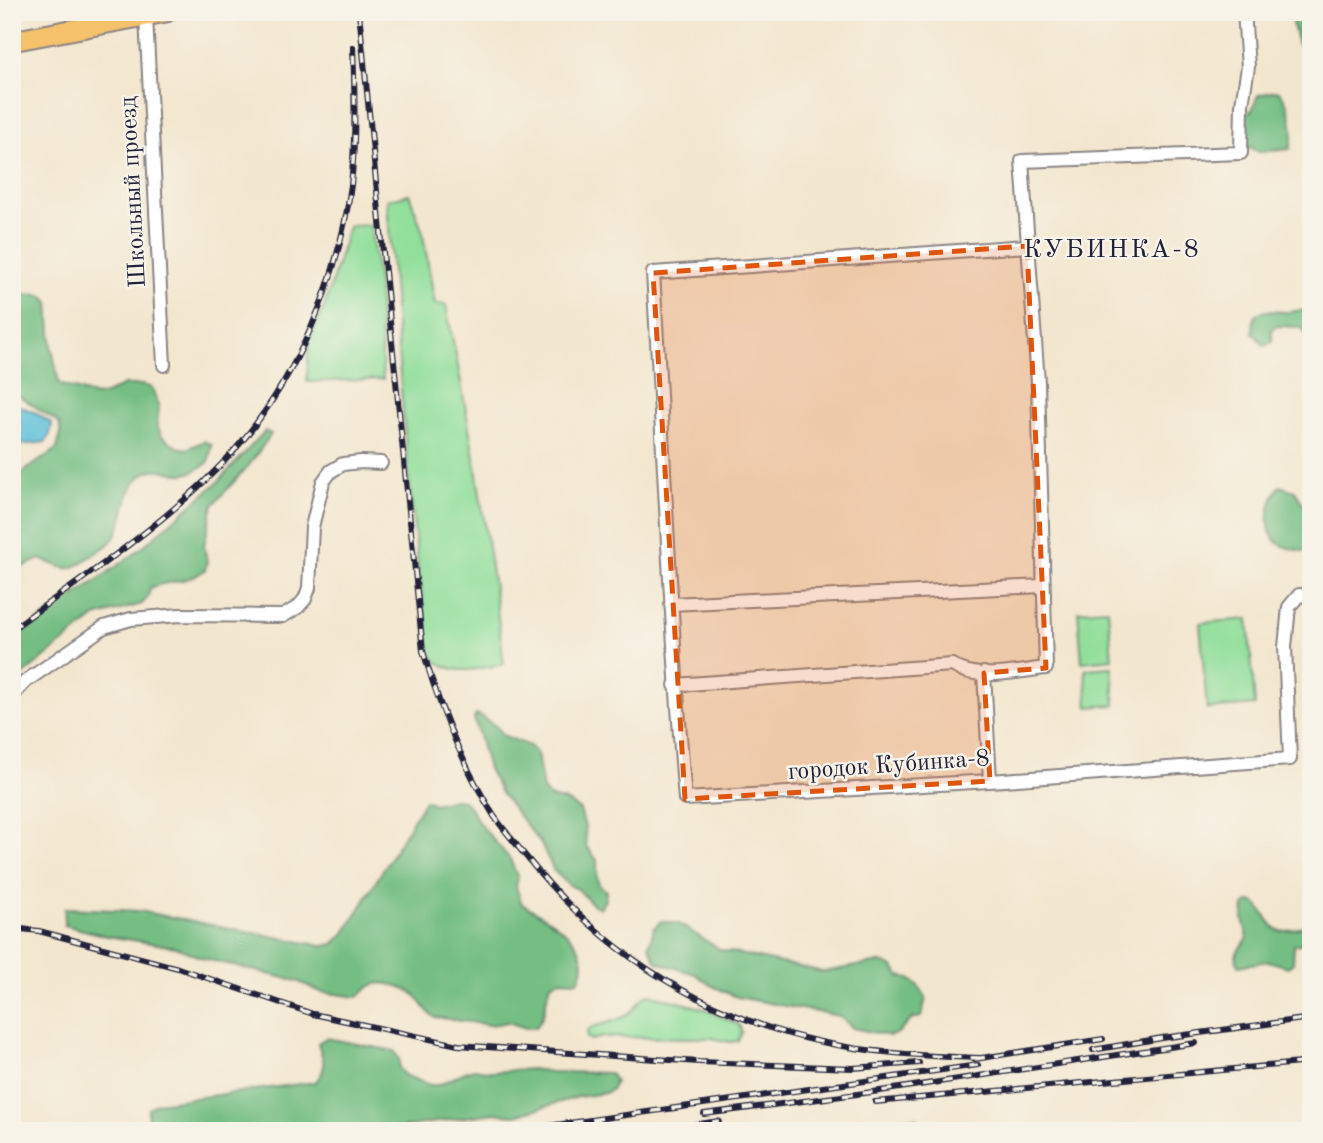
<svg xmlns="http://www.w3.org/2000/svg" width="1323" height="1143" font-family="'Old Standard TT',serif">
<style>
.green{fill:#92df9b;stroke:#5a806b;stroke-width:2}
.forest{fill:#75be83;stroke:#4c705f;stroke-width:2}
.water{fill:#5bc0d8;stroke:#3e718a;stroke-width:2}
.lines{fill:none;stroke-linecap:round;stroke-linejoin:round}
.minor-casing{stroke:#8a8484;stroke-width:16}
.primary-casing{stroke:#8a8484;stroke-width:23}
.minor{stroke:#fff;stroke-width:12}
.primary{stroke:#f5c16b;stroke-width:19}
.rail-casing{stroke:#22223b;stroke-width:6}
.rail{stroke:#f7f3e8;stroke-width:3.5;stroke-dasharray:10;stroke-linecap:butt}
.marked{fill:#de560e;fill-opacity:0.2;stroke:#de560e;stroke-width:5;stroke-dasharray:14 9;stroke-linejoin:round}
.labels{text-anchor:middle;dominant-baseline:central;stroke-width:5;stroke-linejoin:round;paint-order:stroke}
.street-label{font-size:24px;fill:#22223b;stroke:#f7f3e8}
.neighbourhood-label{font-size:26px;letter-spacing:2px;fill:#22223b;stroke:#f7f3e8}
</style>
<rect width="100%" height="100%" fill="#f7f3e8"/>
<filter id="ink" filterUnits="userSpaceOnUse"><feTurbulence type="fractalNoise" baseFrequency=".0143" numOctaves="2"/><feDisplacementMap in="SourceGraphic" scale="14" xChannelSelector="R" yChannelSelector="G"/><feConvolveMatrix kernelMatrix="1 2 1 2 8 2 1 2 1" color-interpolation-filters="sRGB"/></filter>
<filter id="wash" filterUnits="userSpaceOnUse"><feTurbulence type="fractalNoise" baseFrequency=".00686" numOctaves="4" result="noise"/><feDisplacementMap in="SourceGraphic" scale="28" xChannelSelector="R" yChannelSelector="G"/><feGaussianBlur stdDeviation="1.57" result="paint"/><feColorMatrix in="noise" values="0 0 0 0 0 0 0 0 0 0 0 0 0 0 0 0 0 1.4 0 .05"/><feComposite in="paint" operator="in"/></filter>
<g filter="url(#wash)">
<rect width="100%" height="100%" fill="#f3e6ce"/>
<path class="green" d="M409,194L422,230L435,304L446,305C470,424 489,543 504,664C475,669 454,678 430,656C408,505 398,353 387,200Z
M370,225L378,281L383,379L307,382L309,340L324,308L349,226Z
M1108,609L1112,659L1082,662L1078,611Z
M1248,619L1255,705L1207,709L1200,623Z
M1112,667L1115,705L1088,707L1085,669Z
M649,994L705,1009L739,1025L742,1032L738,1041L730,1042L712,1038L604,1037L591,1040L587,1038V1032L590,1028C604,1023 622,1021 633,1010C639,1003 640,998 649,994Z"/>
<path class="forest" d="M1300,12H1311V49L1299,46C1295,39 1296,31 1292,24L1293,18L1298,16Z
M1275,91L1280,92C1290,105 1296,131 1290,149L1259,152L1248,146L1244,115L1252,110L1258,95Z
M15,294L42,295L49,302L52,348L59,384L96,396L106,394L124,385H143L152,388L159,407L157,425L161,435L177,447L187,449L204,441L212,445L208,463C201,467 192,474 184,474C171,475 159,465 147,472C122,486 128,518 114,538C110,545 100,550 93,555C67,574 69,570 40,559L22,567L12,578V537L17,527L12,508L13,483L26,470L57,449L61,432L59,423L12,391V295Z
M1311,309V335L1304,332L1302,327L1276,326L1272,330V342L1265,346L1253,333C1252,303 1266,313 1288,312C1295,312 1303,309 1311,309Z
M265,431L271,434L249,465L213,505L204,545L207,562L205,570C185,585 169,579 150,588L148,597L142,604L95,617L12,684V640L134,554L218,482Z
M1280,486L1295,491L1305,507L1311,510V552C1301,551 1286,549 1278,543C1262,531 1269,499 1280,486Z
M477,714L497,727L502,735L530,746L537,754L543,790L549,797L566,801L580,810L585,827L586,846L597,860V877L599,885L606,891L605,900L600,908L591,903L578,889L569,885L554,871L541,844L501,793L488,769L474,718Z
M454,799L463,800L470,807L479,823L510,859L518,878L516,887L522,904C547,918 599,944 578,981L559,980L551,984C544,999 547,1016 535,1028H526L508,1022L490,1025L434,1017C425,1011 422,1002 415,995C405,987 382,979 371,986C366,988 362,994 358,997L321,992L297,981L202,958L176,947L107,936L64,925L65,908L139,911L323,946L333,944L345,933L425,800L434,804Z
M1249,902L1256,903C1278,932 1273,939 1311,923V945L1294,944L1293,963L1288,967L1268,961L1239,966C1231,955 1241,947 1248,938L1243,919L1244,906Z
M661,921L679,924L721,950L823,972L880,962C890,964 895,967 899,976C913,978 920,986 926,998L921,1017L912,1019L898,1033L890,1036L853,1028L839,1016L737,997L712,986L695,974L657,962L649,946L654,928Z
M326,1038L394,1051L399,1059V1068L404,1075L430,1085H439L465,1072L474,1069L493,1072L532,1069L550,1072L610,1073L615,1081L612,1089L605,1093L578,1097L516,1115L493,1113L380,1131H147L148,1109L157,1103L315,1082C330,1068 322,1059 318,1043Z
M916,1117L927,1131H809H810Z"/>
<path class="water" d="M12,403L36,413L52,424L50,434L46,442L12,446Z"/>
</g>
<g filter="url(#ink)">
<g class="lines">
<defs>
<path id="minor" d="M146,17L164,365
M1027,246L653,273C664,448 670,624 685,799L990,781L1290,759L1285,647L1289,607L1299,595L1311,596
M671,604L1042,586
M984,673L990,781
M675,685L952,665C977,682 1018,671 1046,668L1038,383L1022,161L1241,153L1242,104L1248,67L1244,12
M12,696L26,681L104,627L131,619L180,615L283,616L298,607L305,599L309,588L312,527L323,482L331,471L343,464L361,462L381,463"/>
<path id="primary" d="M12,41L166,12"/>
</defs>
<use href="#minor" class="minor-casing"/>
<use href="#primary" class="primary-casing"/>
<use href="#minor" class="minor"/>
<use href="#primary" class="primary"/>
<defs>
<path id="rail" d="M359,12L423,651C440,709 462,764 494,816C503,829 514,841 524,854C589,936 667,993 767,1027C836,1051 910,1056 982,1058
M12,629C85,576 172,520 232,453C297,380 338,282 351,185C356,140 355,93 353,47
M12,928L39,931L178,968L313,1014L458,1045L699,1062L853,1068L919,1063
M1309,1002H1311
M1093,1050L1162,1038L1311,1018
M975,1059L1103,1039
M875,1102L1311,1062
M704,1114L880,1091L1196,1043
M513,1131L978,1065
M653,1131L719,1121"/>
</defs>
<use href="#rail" class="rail-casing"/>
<use href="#rail" class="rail"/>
</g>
</g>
<path class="marked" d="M1027,246L1046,668L984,673L990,781L685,799L653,273Z"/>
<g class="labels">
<g class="street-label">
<text transform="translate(134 192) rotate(-93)">Школьный проезд</text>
<text transform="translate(889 766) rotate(-4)">городок Кубинка-8</text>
</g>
<g class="neighbourhood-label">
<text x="1112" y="250">КУБИНКА-8</text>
</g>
</g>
<rect width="1323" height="1143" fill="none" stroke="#f7f3e8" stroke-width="42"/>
</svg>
